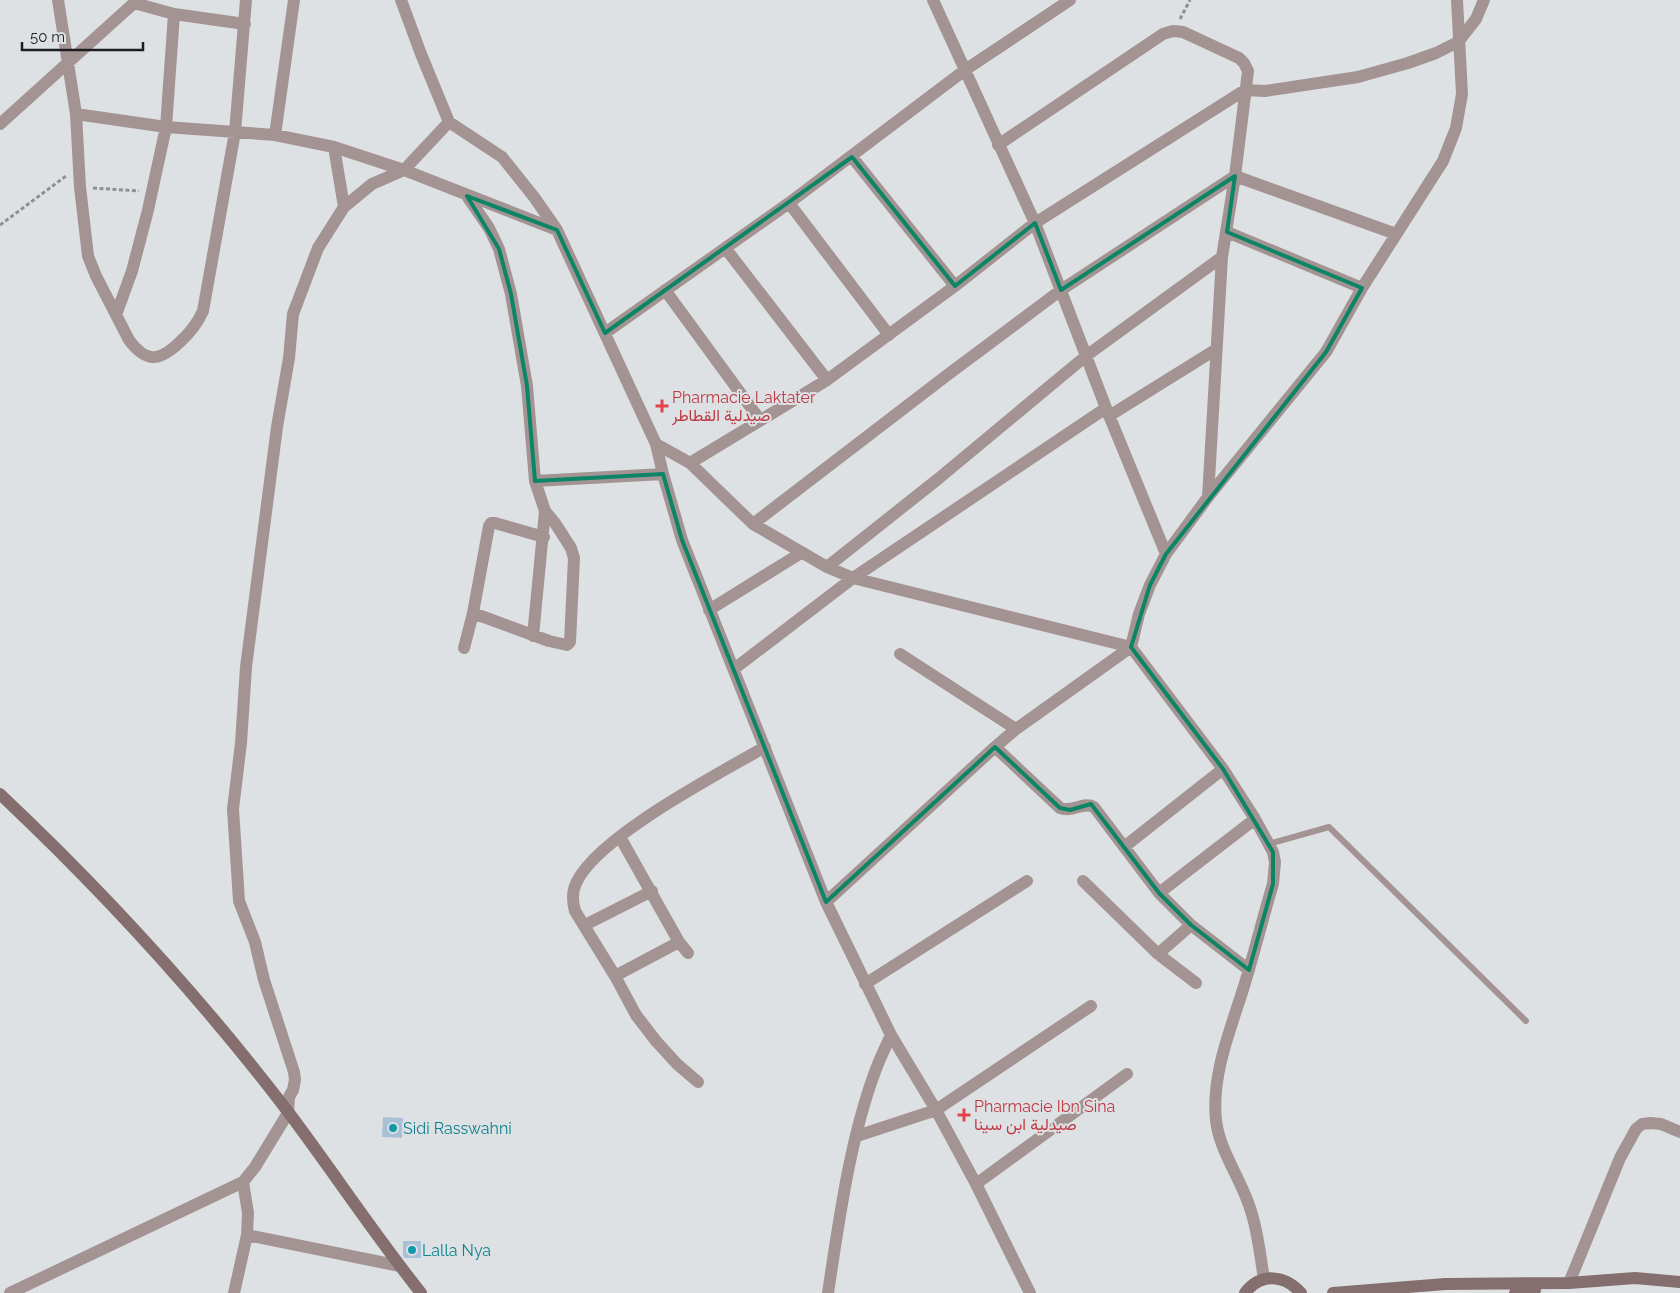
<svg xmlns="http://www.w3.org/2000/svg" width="1680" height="1293" font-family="Raleway,Vazirmatn,sans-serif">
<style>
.building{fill:#a9c0d6}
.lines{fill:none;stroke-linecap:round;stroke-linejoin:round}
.path{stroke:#8e9092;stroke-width:3;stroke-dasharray:4 2.5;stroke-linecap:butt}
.lane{stroke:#a39493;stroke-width:6}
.street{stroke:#a39493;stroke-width:12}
.secondary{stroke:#856f6e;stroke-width:12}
.marked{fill:none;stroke:#0b8566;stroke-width:4;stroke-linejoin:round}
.health-dot{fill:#e0444e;stroke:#dee1e4;stroke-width:2}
.culture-dot{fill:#0f9aa8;stroke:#dee1e4;stroke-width:2}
.labels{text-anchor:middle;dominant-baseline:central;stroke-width:4;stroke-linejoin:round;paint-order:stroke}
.health-label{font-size:16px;fill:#be3a42;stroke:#dee1e4;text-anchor:start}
.culture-label{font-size:16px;fill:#0d838f;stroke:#dee1e4;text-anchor:start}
</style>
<rect width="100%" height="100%" fill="#dee1e4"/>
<path class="building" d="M383,1117L403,1118L402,1138L382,1137Z
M403,1241H421V1258H405L403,1256Z"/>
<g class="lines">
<path class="path" d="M1180,19L1190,0
M93,188L139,191
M0,225L66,176"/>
<path class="lane" d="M1269,844L1329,827L1526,1021"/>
<path class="street" d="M58,0L76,114L80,187L88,256L96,276L129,340C147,364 160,361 180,342C190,333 197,324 203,311L235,132L246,0
M401,0L421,54L449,122L502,157L534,197L557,230L656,444L663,474L682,540L826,902L891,1035L936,1110L976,1184L1030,1293
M933,0L1035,223L1106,408L1166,554
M134,3L174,14L245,24
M76,114L166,127L275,135L334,147L404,170L449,122
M0,124L134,3L135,0
M275,135L294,0
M998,145L1163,34L1173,31L1183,32L1239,58L1244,63L1248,71L1235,176L1222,257L1208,497
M334,147L344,207
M852,157L955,286
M467,196L489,228L499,249L511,294L527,386L535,481L545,511L555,523L571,548L574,558L570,642L567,645L549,641L473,613
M789,203L889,335
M1227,232L1362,288
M726,249L827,380
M665,290L760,420
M116,315L132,271L148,210L166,127L174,14
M605,333L789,203L965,70L1070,0
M1109,416L1215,350
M656,444L690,463L753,524L827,567L853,578L1131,647L1223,769L1255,819L1273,852L1275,862L1273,884C1263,917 1255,950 1245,983C1232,1026 1211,1074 1216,1120C1219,1150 1241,1179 1250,1208C1258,1231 1260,1255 1264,1279
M690,463L827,380L955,286L1035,223L1245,90L1265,91L1358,77L1408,63L1436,53L1458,42L1476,19L1484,0
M535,481L663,474
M753,524L946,376L1061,290L1235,176L1396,234
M827,567L938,479L1086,356L1222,257
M709,610L801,553
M533,636L545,511
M464,648L473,613L489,526L491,523H495L544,537
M900,654L1016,729
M734,669L853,578L1106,408
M995,747L1060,808C1072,813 1083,801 1094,807L1159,893L1191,925L1249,970
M620,837L679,942L688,953
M1124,847L1223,769
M1083,881L1158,954L1196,983
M1159,893L1255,819
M826,902L995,747L1016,729L1131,647L1139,614L1150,585L1166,554L1208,497L1326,352L1362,288L1443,161L1456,128L1462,94L1457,0
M585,925L652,891
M1158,954L1191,925
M615,976L679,942
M865,984L1027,881
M698,1082L677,1064L656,1041L636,1015L615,976L575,911C573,904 572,897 574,889C586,842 722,772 765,747
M857,1136L936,1110L1091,1006
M976,1184L1127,1074
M247,1235L400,1266
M1569,1283L1620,1158L1636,1129L1642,1124L1651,1123L1661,1124L1680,1132
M10,1293L243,1182L255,1167L288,1113L289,1097L293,1090L295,1080L294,1072L264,980L255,942L239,901L233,809L241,743L246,667L277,427L289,358L293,314L318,248L344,207L372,184L404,170L557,230
M234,1293L247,1235L248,1213L243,1182
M828,1293C839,1220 850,1138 876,1069C880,1058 886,1046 891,1035"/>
<path class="secondary" d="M0,794C104,892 202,999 289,1113C334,1173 375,1235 421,1293
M1245,1293C1261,1272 1285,1275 1301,1293
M1333,1293L1445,1284L1569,1283L1635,1278L1680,1282
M1515,1293L1535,1290"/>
</g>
<path class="marked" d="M852,157L955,286L1035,223L1061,290L1235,176L1227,232L1362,288L1326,352L1166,554L1150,585L1131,647L1223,769L1273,852V884L1249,970L1191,925L1159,893L1091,804L1070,810L1060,808L995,747L826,902L682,540L663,474L535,481L527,386L511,294L499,249L467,196L557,230L605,333Z"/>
<g class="health-dot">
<path d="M659.5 398.5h5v5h5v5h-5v5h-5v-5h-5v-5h5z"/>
<path d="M961.5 1107.5h5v5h5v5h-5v5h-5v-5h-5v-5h5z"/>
</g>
<g class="culture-dot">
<circle cx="393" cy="1128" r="5"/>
<circle cx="412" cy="1250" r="5"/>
</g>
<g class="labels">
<g class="health-label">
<text x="672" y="397">Pharmacie Laktater<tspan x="672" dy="18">صيدلية القطاطر</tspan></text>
<text x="974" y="1106">Pharmacie Ibn Sina<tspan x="974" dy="18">صيدلية ابن سينا</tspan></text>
</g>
<g class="culture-label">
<text x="403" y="1128">Sidi Rasswahni</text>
<text x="422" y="1250">Lalla Nya</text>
</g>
</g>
<path d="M22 42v8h121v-8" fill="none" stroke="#1c1d1e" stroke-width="2.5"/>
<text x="30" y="42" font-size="15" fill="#1c1d1e" stroke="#dee1e4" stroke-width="4" paint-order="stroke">50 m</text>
</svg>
